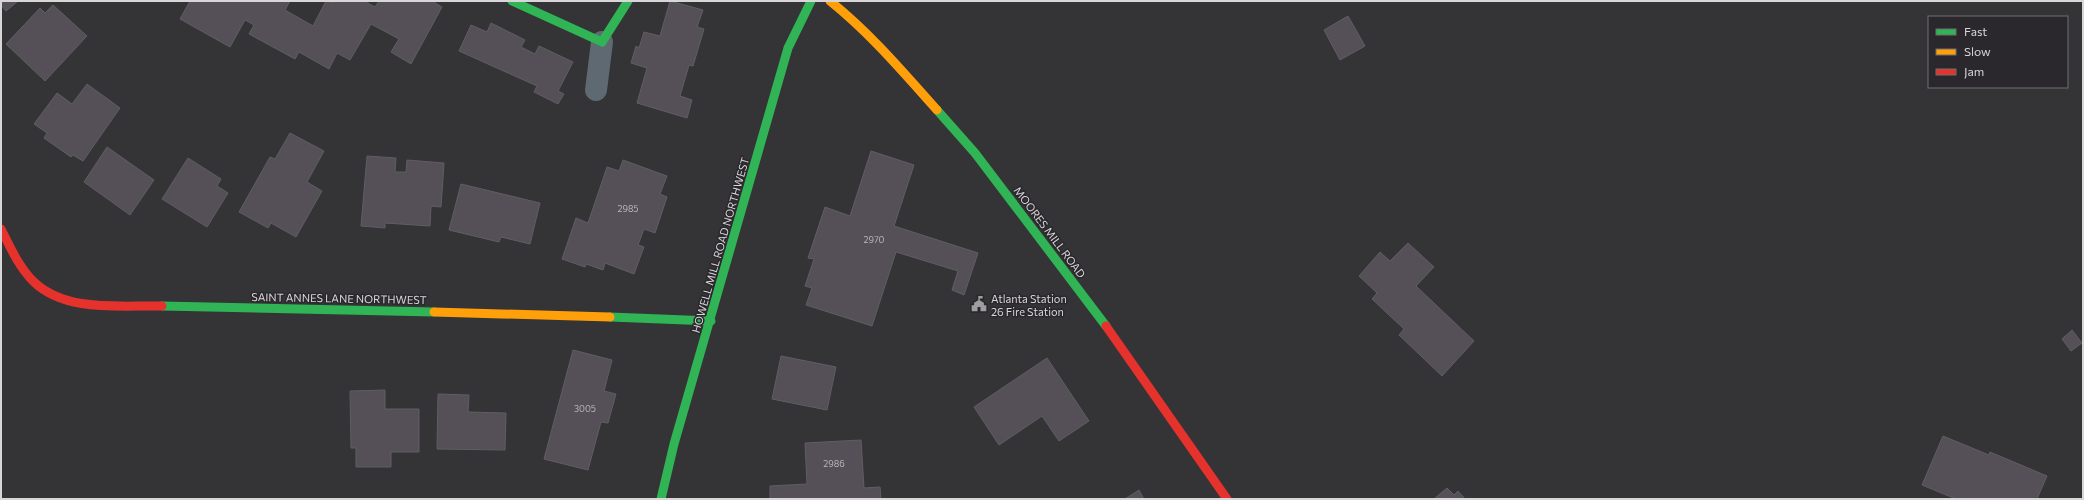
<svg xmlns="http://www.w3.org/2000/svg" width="2084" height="500" font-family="Commissioner,sans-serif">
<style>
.building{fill:#555058;stroke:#5f5e60}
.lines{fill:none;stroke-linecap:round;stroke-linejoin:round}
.street{stroke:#5f6972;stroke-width:22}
.fast{stroke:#30b455;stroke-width:9}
.slow{stroke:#ff9f0a;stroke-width:9}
.jam{stroke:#e5322d;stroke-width:9}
.labels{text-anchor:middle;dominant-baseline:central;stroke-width:3;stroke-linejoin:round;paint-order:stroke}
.number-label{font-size:9px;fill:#b7b4b9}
.street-label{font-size:11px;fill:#d8d6d9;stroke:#2a282c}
.poi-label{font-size:11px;fill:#d8d6d9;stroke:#2a282c;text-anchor:start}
</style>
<rect width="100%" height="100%" fill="#343335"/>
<path class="building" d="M1,1H18L6,11L1,5Z
M190,1H290L285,10L313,26L326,1L333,3L335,1H364L375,7L379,1H432L442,7L411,64L391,52L399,39L371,24L350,60L337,53L329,69L299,52L295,59L249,34L254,25L245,20L230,47L180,19Z
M670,1L703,10L697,27L704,29L693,66L689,65L680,96L692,100L687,118L637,103L647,68L631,63L636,46L639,48L644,32L660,36Z
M53,5L87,36L45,81L6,44L40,8L45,13Z
M1348,16L1365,46L1340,60L1324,30Z
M491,23L525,40L521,47L535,54L539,46L573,62L558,91L564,94L558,104L534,92L537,86L459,51L471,25L487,32Z
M87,84L120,108L83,161L73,155L71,157L44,138L47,133L34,124L57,93L72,104Z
M290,133L324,151L307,182L322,191L296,237L271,223L268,228L239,212L270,157L275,159Z
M107,147L154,180L130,215L84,182Z
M871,151L914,165L894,226L978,253L964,295L952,290L958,271L896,252L872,326L806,305L812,288L805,286L814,259L808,258L825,207L850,216Z
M367,156L396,158L395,172H406L407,160L444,163L441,207L431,206L430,226L385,223V228L361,226Z
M188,158L221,179L217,186L228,193L207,227L162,199Z
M623,160L667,176L660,194L667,197L655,233L644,229L638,245L644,247L634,274L605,263L603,270L586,264L585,267L562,259L576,218L588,223L607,167L619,171Z
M461,184L540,203L530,244L501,237L499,242L449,230Z
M1408,243L1434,267L1416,286L1474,341L1442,376L1399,335L1404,329L1372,299L1377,293L1359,276L1380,252L1390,261Z
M2072,330L2082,343L2071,351L2062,339Z
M573,350L612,360L604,391L616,394L608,423L601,422L588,470L544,459Z
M781,356L836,367L827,410L772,399Z
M1047,358L1089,421L1059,441L1042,416L999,445L974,407Z
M385,390V409H419V452H391V467H356V448H351L350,391Z
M438,394L469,395L468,412L506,413L505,450L437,449Z
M1943,436L1989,455L1990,452L2047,476L2037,499H1956L1922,485Z
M861,440L864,488L880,487L881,499H770V486L807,484L805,443Z
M1447,488L1454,495L1458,491L1465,499H1434Z
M1139,490L1144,499H1125Z"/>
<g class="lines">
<path class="street" d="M596,90L602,42"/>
<path class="fast" d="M512,1L602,42L628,1
M937,110L975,153L1106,326
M162,306L434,312
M610,317L711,321
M661,499L674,444L788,48L811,1"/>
<path class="slow" d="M830,1C870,33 903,72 937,110
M434,312L610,317"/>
<path class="jam" d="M1,229C10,247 19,267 33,281C65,313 121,305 162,306
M1106,326L1227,499"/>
</g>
<defs>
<symbol id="civic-bare" viewBox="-9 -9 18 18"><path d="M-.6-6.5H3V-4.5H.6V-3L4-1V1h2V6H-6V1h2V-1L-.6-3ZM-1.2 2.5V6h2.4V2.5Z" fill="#9f9da0" stroke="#2a282c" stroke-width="2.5" paint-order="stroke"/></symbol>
</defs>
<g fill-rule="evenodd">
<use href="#civic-bare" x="968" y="293" width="22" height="22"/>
</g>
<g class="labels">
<g class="number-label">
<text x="628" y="208">2985</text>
<text x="874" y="239">2970</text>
<text x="585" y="408">3005</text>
<text x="834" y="463">2986</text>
</g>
<g class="street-label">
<text transform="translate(1050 232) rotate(53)">MOORES MILL ROAD</text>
<text transform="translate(720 245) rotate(-74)">HOWELL MILL ROAD NORTHWEST</text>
<text transform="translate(339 298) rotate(1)">SAINT ANNES LANE NORTHWEST</text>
</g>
<g class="poi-label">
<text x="991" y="298">Atlanta Station<tspan x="991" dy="13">26 Fire Station</tspan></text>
</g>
</g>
<rect width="2084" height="500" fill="none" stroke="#d8d6d9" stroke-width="4"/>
<rect x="1928" y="16" width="140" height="72" fill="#2a282c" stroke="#706e71"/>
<rect x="1936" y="29" width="20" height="6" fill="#30b455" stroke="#706e71"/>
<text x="1964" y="36" font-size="12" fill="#d8d6d9">Fast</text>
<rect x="1936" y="49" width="20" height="6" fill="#ff9f0a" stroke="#706e71"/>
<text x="1964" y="56" font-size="12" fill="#d8d6d9">Slow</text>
<rect x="1936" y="69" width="20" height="6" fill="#e5322d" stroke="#706e71"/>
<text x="1964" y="76" font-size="12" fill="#d8d6d9">Jam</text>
</svg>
